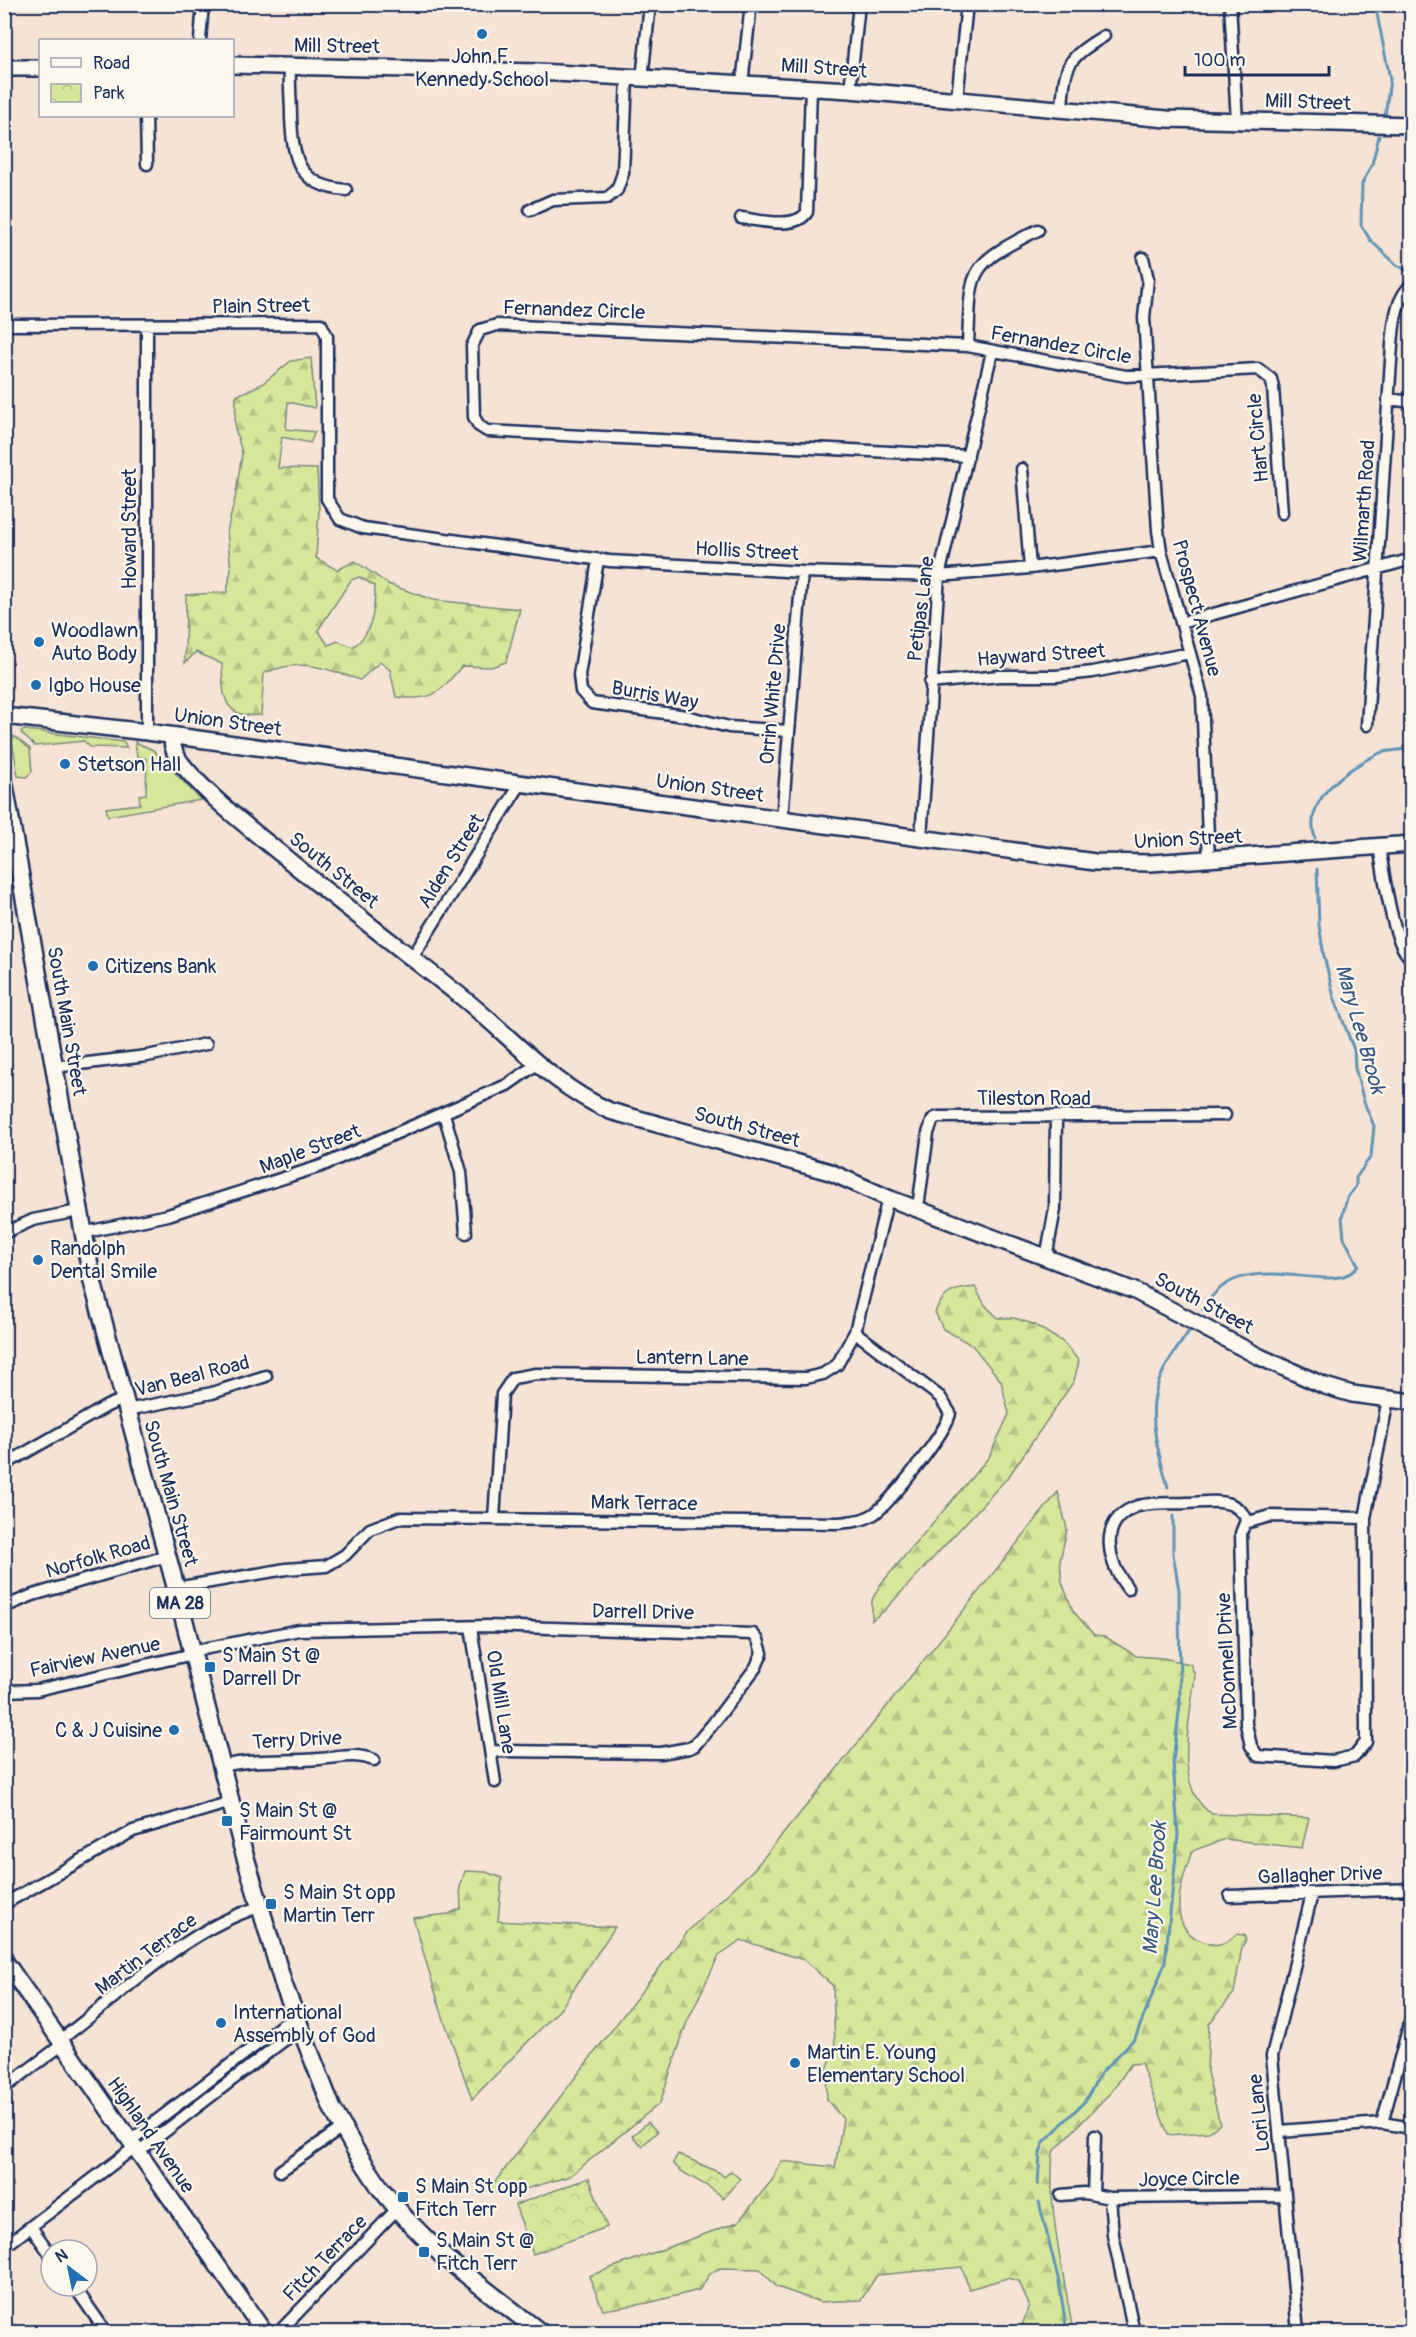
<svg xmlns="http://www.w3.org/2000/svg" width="1416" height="2337" font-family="Pangolin,sans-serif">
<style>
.grass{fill:#d6e79b;stroke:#788b7c;stroke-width:1.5}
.forest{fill:url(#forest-firs);stroke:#788b7c;stroke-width:1.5;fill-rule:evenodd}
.park{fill:url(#park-crowns);stroke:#788b7c;stroke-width:1.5}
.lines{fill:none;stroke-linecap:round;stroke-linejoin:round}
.stream{stroke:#6194b6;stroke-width:3}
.street-casing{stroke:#1b2f5e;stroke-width:15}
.secondary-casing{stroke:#1b2f5e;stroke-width:20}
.primary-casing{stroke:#1b2f5e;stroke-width:21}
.street{stroke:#fbf7ec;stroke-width:10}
.secondary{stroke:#fbf7ec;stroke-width:15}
.primary{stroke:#fbf7ec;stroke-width:16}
.poi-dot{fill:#1f6fb2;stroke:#fbf7ec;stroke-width:2}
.labels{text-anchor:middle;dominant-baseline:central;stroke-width:4.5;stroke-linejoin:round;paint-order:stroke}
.shield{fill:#fbf7ec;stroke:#5e6b89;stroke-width:1.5}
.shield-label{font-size:18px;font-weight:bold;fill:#1b2f5e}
.street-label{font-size:20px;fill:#1b2f5e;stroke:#fbf7ec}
.poi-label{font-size:20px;fill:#1b2f5e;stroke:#fbf7ec;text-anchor:start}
.water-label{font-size:21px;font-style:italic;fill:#385983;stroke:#fbf7ec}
</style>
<defs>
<pattern id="forest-firs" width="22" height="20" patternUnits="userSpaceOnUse" patternTransform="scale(1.5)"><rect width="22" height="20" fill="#d6e79b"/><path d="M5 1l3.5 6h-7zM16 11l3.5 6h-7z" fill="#b7c688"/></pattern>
<pattern id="park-crowns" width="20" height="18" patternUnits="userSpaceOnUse" patternTransform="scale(1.5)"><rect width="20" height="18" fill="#d6e79b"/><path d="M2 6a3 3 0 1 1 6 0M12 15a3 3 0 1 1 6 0" fill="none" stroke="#b7c688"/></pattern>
</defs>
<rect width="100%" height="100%" fill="#f6e3d5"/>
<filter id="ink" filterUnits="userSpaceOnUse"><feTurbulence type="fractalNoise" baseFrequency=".0167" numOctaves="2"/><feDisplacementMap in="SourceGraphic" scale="12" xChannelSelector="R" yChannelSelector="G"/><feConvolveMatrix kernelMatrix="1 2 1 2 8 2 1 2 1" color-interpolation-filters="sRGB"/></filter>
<g filter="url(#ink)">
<path class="grass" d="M25,730L124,742L127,748L90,747L84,741L35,746L22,734L21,731Z
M14,736L30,749L32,772L26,777L18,776L12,741Z
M135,742L153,750L201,800L108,816L106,808L140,804L139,795L146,794L147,759L137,756Z"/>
<path class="forest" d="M311,358L315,408L288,402L286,429L315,432L310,443L282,437L278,468L317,469L319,510L316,558L337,570L355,561L388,584L433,600L520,609L506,662L491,667L462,666C437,694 436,701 396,697L390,670L380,662L360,680C323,667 301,658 264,673L261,715C222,719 223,695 222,664L196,652L185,663L186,595L227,592L231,570L227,531L235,499L242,453L235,428L236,396L262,384L291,361ZM359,577L375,586C375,608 373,634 353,647L338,641L328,645L318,630L351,580Z
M975,1287L985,1305L998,1318H1014L1033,1324L1063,1342L1079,1361L1074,1381L1009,1476L884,1611L872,1620V1600L880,1585L989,1457L1009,1414L1001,1381L972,1345L943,1329L935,1312C945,1291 953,1289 975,1287Z
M1058,1492L1067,1529L1060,1561L1062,1582L1073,1611L1094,1635L1104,1636L1136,1656L1163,1658L1190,1664L1195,1675C1191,1716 1171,1788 1212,1814L1309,1818L1302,1848L1225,1839L1192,1851C1181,1883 1163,1930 1207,1943C1219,1947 1228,1943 1236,1934L1244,1935L1246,1940L1242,1947L1234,1993L1209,2024L1207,2072L1220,2124L1209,2132L1168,2135L1141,2063L1131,2064L1113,2090L1053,2152C1047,2212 1064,2273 1073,2332H1020L1029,2305L1019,2281L1007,2278L969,2289L962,2267L877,2275L861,2300L820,2302L777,2287L760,2269L720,2268L710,2274L699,2290L648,2303L603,2310L589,2276L738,2222L773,2179L781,2161L835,2167L843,2119L827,2100L826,2072L835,2047L833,1986L804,1960L741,1940L719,1955L687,2022L660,2103L570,2176L505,2195L488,2191L688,1931L755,1868L844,1760Z
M465,1871L486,1872L502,1878L498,1921L615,1927L561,2008L472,2099L441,2011L413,1918L449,1914L461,1908L460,1887Z"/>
<path class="park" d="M648,2122L657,2132L642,2146L632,2136Z
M678,2154L720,2173L724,2177L731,2171L740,2179L723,2198C708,2182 686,2179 673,2163Z
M589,2178L607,2227L533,2254L515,2205Z"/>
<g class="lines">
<path class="stream" d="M1375,4L1390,79L1385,117
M1379,136L1372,164L1362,184L1361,225L1371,241L1397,265L1411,273
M1315,838C1302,798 1350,767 1380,753C1383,751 1405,750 1412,748
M1203,1310C1239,1238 1337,1303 1358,1265L1344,1238L1342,1217L1347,1198L1356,1186V1178L1371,1156L1374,1126L1364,1102L1355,1068L1354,1050L1334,997L1324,956L1319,925L1317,869
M1168,1487C1160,1458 1148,1421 1156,1391C1161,1369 1177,1349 1189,1331
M1038,2185L1040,2153L1044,2142L1085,2101L1101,2073L1135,2038L1165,1963L1178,1835L1173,1761L1180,1704L1179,1590L1173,1554V1516
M1039,2202L1059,2282L1067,2332"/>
<defs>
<path id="street" d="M1230,4L1237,121
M200,40L203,4
M290,66C289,83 291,100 291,118C293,159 298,186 346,190
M642,79L650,4
M742,84L751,4
M850,90L859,4
M957,99L967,4
M1062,108C1065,65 1066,59 1104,36
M146,116L147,164
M530,210L553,200L607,198L617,190L623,173L627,78
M741,218C759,220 796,230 807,212L811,88
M1143,258L1148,279L1144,318L1158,530L1161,551L1202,696L1209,859
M4,325L321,324L327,336V499L340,519L363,528L610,561L802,572L939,576L1030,568L1161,551
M968,346C971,269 966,266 1038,230
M1388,399L1412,402
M968,456L487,431L479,426L474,417L472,346L480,330L497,325L968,346L1126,376L1258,369L1271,379L1273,387L1282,513
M1022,469L1030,568
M598,560L579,675L581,691L592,703L686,716L729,727L788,731
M1181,623L1412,559
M930,683L999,676H1056L1093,672L1190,653
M1367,725L1392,345C1394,324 1395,299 1412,284
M147,732V326
M782,819L802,572
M921,838L939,576L992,352
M1379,847C1384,871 1392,947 1412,959
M412,958L521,783
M54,1067L147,1056L206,1044
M444,1114L461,1172L466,1233
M918,1208L928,1133L933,1119L938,1117L1225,1115
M4,1233L33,1220L78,1211
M82,1233L168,1215L321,1166L507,1085L537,1064
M1046,1258L1055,1209L1056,1117
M127,1410L212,1393L266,1376
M4,1465L107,1406L124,1399
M1365,1518L1270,1516L1245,1523L1241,1533L1246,1724L1251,1746L1258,1756L1333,1761L1355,1756L1366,1742L1365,1518L1388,1399
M494,1519L502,1394L513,1378L536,1374L806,1378L823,1374L837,1365L855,1332L888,1198
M176,1588L286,1569L326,1566L345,1555L370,1529L399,1518L838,1523C850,1522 863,1521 874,1514C890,1503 948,1430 950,1413L940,1397L855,1332
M1128,1589C1109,1564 1096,1522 1135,1507C1150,1502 1170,1504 1186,1503C1200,1503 1218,1499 1232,1505C1239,1508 1244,1514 1248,1521
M4,1607L33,1595L167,1556
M471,1627L495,1782
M193,1651L299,1630L487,1626L753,1634L758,1640L762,1653L756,1667L712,1725L694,1746L689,1748L661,1753L491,1751
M4,1691L37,1690L193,1654
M222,1766C255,1758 286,1762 319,1759C339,1758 354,1752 374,1760
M1230,1896L1412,1889
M4,1904L133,1831L231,1802
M60,2040C123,1993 183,1931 259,1907
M4,2088L63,2044
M1382,2123L1412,2015
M1280,2131L1382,2123L1412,2128
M130,2141L281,2026L296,2018
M138,2152L283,2041L300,2031
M280,2171L342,2128
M1093,2194L1095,2136
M1061,2195L1084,2193L1110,2198L1285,2196
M1110,2198L1113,2235L1134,2332
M31,2227L51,2255
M4,2247L135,2147
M74,2286L106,2332
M279,2332L397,2209
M1298,2332L1272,2056L1312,1894"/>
<path id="secondary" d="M232,65L539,72L850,90L1167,119L1412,125
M4,68H40
M4,716L147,732L1095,862L1151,863L1412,844
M172,736C171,748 178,760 186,769C213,800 248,827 281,854C340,903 402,950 463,998C512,1037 551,1085 610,1111L830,1172L888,1198L1135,1291L1260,1357L1325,1386L1352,1394L1412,1402
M4,1960L264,2332"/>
<path id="primary" d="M4,783L92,1280L176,1588L242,1846L284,1986L332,2108L356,2151L381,2189L406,2219L445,2258L540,2332"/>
</defs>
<use href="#street" class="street-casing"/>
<use href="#secondary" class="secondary-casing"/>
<use href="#primary" class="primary-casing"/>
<use href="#street" class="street"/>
<use href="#secondary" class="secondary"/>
<use href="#primary" class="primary"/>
</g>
</g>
<g class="poi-dot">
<circle cx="482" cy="34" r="6"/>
<circle cx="39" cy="642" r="6"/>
<circle cx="36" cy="685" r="6"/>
<circle cx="65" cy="764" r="6"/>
<circle cx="93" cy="966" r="6"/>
<circle cx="38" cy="1260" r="6"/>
<rect x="204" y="1661" width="12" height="12" rx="3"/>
<circle cx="174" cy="1730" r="6"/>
<rect x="221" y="1815" width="12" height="12" rx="3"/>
<rect x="265" y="1898" width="12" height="12" rx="3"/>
<circle cx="221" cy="2023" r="6"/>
<circle cx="795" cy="2063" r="6"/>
<rect x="397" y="2191" width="12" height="12" rx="3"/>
<rect x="418" y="2246" width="12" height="12" rx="3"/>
</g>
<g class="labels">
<rect class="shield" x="150" y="1588" width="60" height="30" rx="4.5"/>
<g class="shield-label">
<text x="180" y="1603">MA 28</text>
</g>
<g class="street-label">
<text transform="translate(337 46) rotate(1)">Mill Street</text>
<text transform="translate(824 68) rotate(4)">Mill Street</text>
<text transform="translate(1308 102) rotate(2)">Mill Street</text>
<text transform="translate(261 306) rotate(-1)">Plain Street</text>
<text transform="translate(574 310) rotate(2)">Fernandez Circle</text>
<text transform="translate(1061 345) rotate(10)">Fernandez Circle</text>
<text transform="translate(1258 438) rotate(-95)">Hart Circle</text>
<text transform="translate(1364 501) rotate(-86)">Wilmarth Road</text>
<text transform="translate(129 529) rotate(-90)">Howard Street</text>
<text transform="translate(747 551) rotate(3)">Hollis Street</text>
<text transform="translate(1197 608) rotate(75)">Prospect Avenue</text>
<text transform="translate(921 609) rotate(-83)">Petipas Lane</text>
<text transform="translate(1041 655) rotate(-4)">Hayward Street</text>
<text transform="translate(773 694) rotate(-85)">Orrin White Drive</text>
<text transform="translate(655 695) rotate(10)">Burris Way</text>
<text transform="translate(228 722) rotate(8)">Union Street</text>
<text transform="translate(710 788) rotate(8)">Union Street</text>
<text transform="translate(1188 839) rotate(-3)">Union Street</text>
<text transform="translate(451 861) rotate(-58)">Alden Street</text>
<text transform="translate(334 870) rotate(39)">South Street</text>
<text transform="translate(67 1021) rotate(80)">South Main Street</text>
<text x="1034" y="1098">Tileston Road</text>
<text transform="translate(747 1127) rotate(15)">South Street</text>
<text transform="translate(310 1149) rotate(-21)">Maple Street</text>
<text transform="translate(1204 1303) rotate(28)">South Street</text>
<text transform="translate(692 1358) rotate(1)">Lantern Lane</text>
<text transform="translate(192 1376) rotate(-14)">Van Beal Road</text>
<text transform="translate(171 1493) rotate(74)">South Main Street</text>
<text transform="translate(644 1503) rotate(1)">Mark Terrace</text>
<text transform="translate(98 1557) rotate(-16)">Norfolk Road</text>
<text transform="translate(643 1612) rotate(1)">Darrell Drive</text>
<text transform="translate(95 1657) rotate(-12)">Fairview Avenue</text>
<text transform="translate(1227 1661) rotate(-93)">McDonnell Drive</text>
<text transform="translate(501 1702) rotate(81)">Old Mill Lane</text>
<text transform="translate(297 1740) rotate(-3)">Terry Drive</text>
<text transform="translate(1320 1875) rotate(-2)">Gallagher Drive</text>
<text transform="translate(146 1954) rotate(-37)">Martin Terrace</text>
<text transform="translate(1259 2113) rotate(-96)">Lori Lane</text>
<text transform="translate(151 2135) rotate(55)">Highland Avenue</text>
<text transform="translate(1189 2179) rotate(-1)">Joyce Circle</text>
<text transform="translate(325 2258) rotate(-46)">Fitch Terrace</text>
</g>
<g class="poi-label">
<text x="482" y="56" text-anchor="middle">John F.<tspan x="482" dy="23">Kennedy School</tspan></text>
<text x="51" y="630">Woodlawn<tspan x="51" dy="23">Auto Body</tspan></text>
<text x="48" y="685">Igbo House</text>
<text x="77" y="764">Stetson Hall</text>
<text x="105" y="966">Citizens Bank</text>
<text x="50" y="1248">Randolph<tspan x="50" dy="23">Dental Smile</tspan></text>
<text x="222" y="1655">S Main St @<tspan x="222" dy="23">Darrell Dr</tspan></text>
<text x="162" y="1730" text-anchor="end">C &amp; J Cuisine</text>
<text x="239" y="1810">S Main St @<tspan x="239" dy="23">Fairmount St</tspan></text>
<text x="283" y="1892">S Main St opp<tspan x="283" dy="23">Martin Terr</tspan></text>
<text x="233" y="2012">International<tspan x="233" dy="23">Assembly of God</tspan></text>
<text x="807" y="2052">Martin E. Young<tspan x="807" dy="23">Elementary School</tspan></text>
<text x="415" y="2186">S Main St opp<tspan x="415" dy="23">Fitch Terr</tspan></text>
<text x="436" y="2240">S Main St @<tspan x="436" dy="23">Fitch Terr</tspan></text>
</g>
<g class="water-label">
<text transform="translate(1360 1029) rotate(74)">Mary Lee Brook</text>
<text transform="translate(1155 1888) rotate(-86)">Mary Lee Brook</text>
</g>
</g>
<rect width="1416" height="2337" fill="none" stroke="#fbf7ec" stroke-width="24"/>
<rect x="12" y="12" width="1392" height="2313" fill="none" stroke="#1b2f5e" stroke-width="2" filter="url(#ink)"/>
<rect x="39" y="39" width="195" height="78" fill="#fbf7ec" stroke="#a1a7b3" stroke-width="1.5"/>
<rect x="51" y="58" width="30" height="9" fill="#fbf7ec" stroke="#a1a7b3" stroke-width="1.5"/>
<text x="93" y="69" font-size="18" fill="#1b2f5e">Road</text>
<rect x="51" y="84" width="30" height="18" fill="url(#park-crowns)" stroke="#a1a7b3" stroke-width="1.5"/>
<text x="93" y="99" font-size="18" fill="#1b2f5e">Park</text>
<g transform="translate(69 2268) rotate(328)"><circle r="28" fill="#fbf7ec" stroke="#a1a7b3" stroke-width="1.5"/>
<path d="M0-4.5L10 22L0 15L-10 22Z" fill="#1f6fb2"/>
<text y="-9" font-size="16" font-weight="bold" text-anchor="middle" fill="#1b2f5e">N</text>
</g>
<path d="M1185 66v9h144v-9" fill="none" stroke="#1b2f5e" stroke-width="3"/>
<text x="1194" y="66" font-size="18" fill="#1b2f5e" stroke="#fbf7ec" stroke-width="4.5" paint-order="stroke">100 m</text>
</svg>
